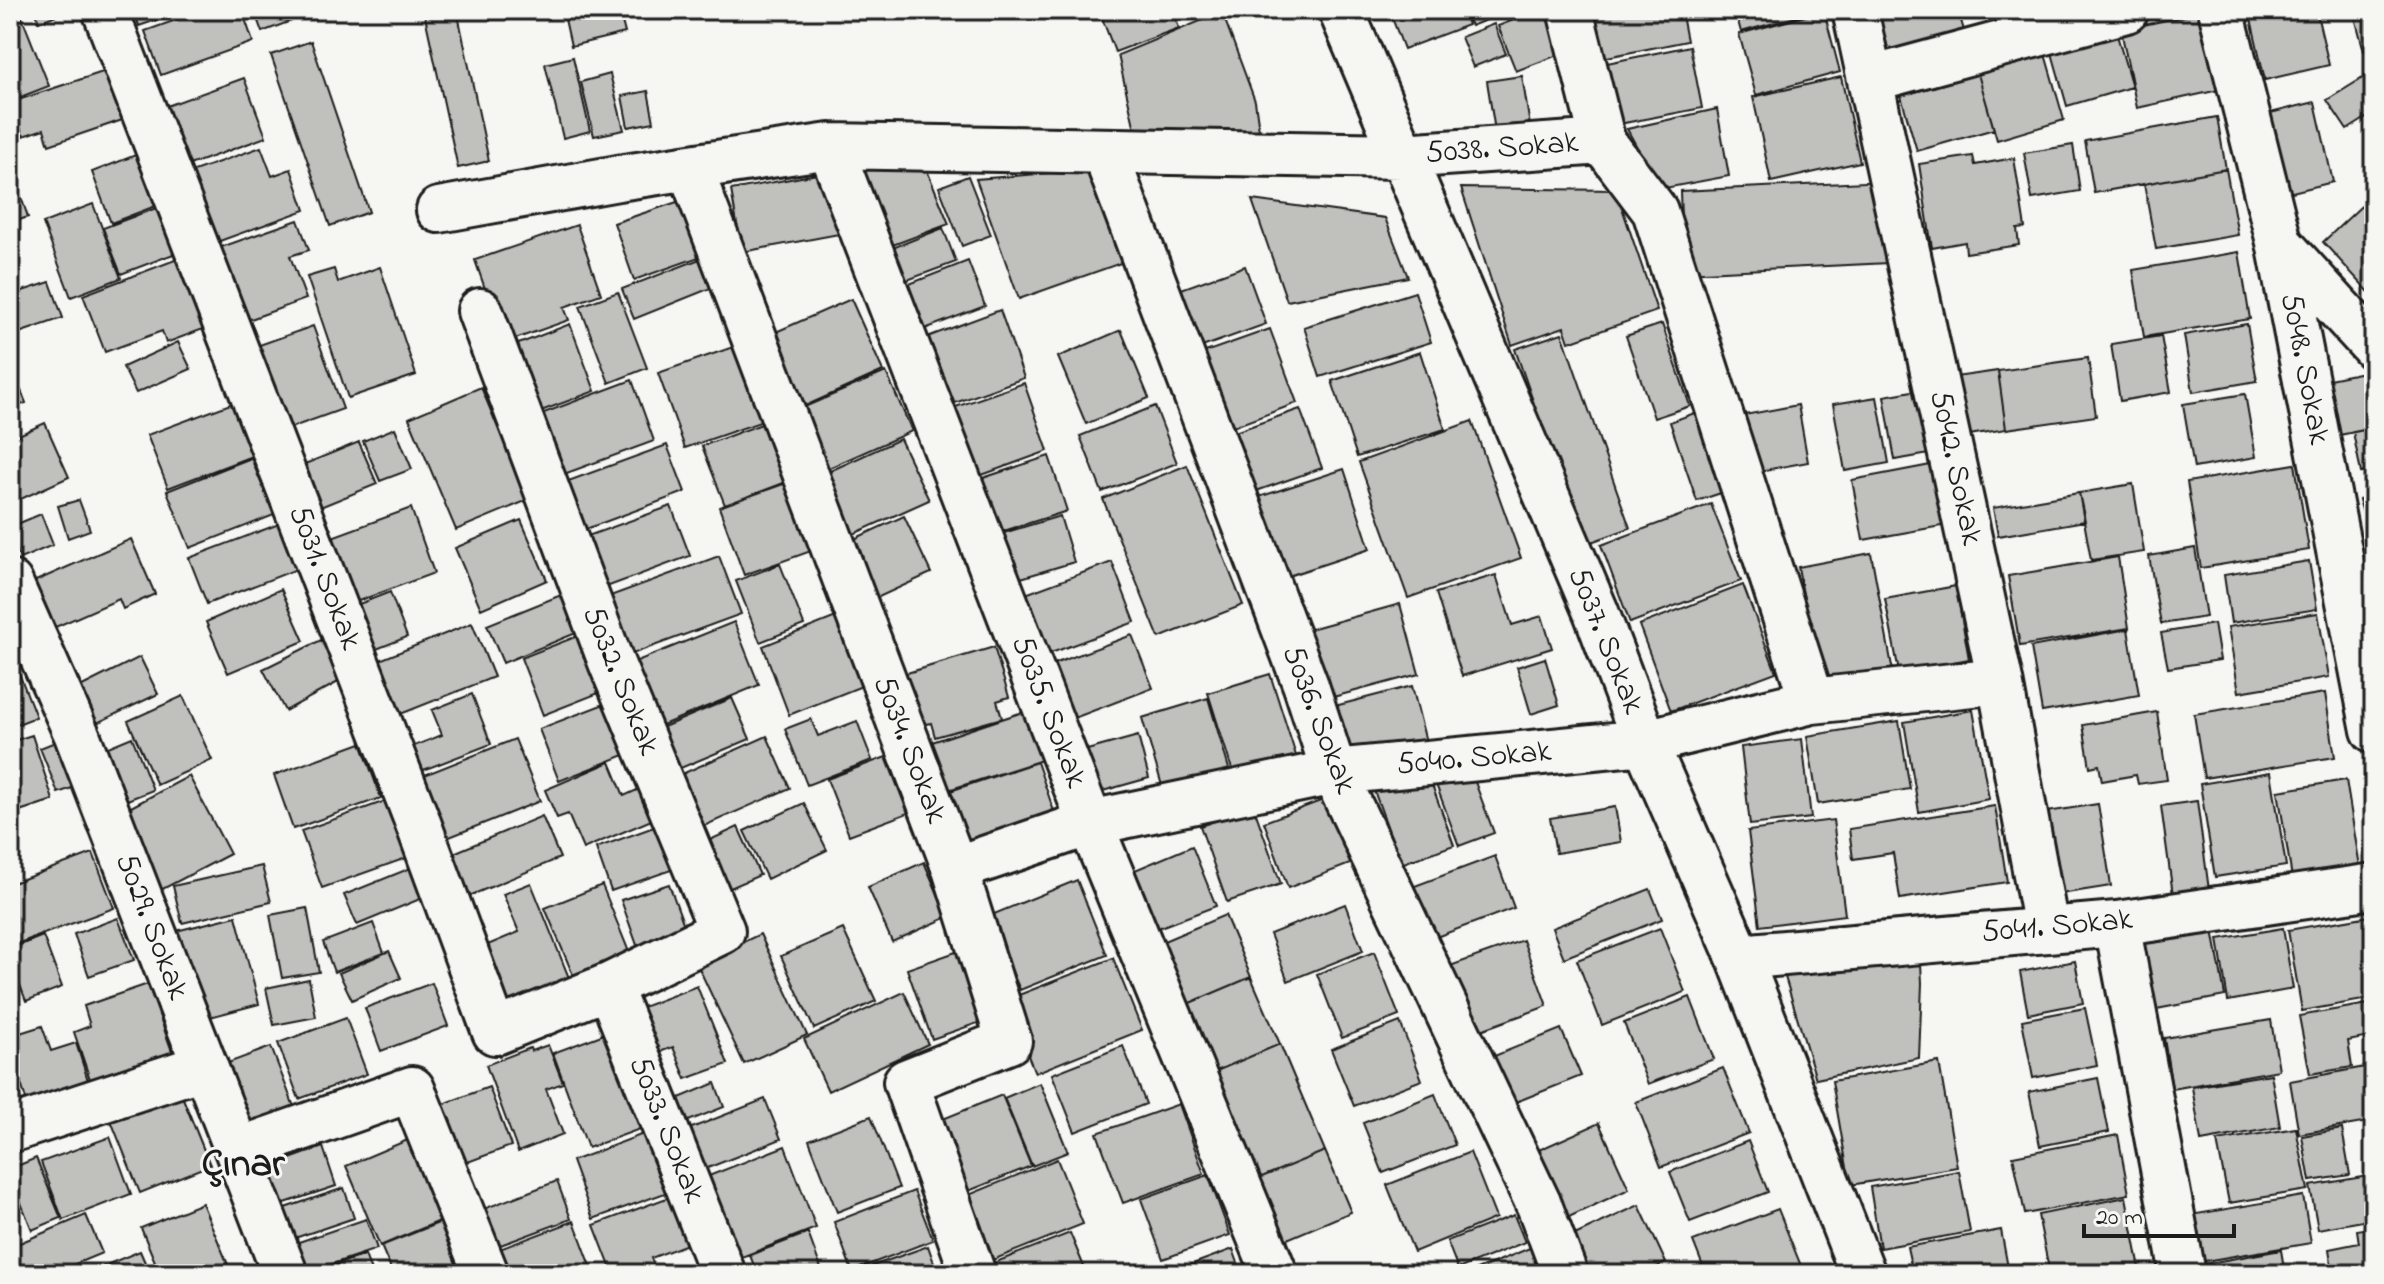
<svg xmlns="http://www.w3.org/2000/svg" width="2384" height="1284" font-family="'Indie Flower',sans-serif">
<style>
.building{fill:#c0c0bd;stroke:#1c1c1c;stroke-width:2}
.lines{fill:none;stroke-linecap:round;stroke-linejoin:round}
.minor-casing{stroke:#1c1c1c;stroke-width:50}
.minor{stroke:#f6f6f2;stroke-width:44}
.labels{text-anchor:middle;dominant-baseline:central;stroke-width:6;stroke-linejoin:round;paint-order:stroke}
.street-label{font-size:32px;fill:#1c1c1c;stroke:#f6f6f2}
.district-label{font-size:40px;font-weight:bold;fill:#1c1c1c;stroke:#f6f6f2}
</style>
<rect width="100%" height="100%" fill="#f6f6f2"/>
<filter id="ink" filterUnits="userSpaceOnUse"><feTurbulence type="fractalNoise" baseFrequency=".0125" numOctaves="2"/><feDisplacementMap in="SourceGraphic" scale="16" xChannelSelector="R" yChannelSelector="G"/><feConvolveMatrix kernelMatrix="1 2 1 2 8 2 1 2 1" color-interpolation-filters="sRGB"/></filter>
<g filter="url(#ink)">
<path class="building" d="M10,10H19L49,86L10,101Z
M35,10H69L39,22Z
M134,10H186L139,26Z
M204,10H242L253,42L161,75L145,31Z
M254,10H314L315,12L262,32Z
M432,10H457L489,161L458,168L424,12Z
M563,10H619L625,33L571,46Z
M1099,10H1172L1179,28L1115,52Z
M1389,10H1463L1468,25L1404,49Z
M1464,10H1512L1471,26Z
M1539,10H1549L1566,52L1516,71L1498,26Z
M1588,10H1681L1687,41L1597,59Z
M1735,10H1821L1741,32Z
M1877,10H1958L1965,34L1890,55Z
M1993,10H2023L1995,18Z
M2249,10H2316L2329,65L2265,80Z
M2353,10H2374V48L2364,51Z
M1824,11L1840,72L1756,95L1739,34Z
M1222,12L1255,101L1259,130L1138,143L1118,55Z
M2203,12L2219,90L2137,108L2121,30Z
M1494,24L1506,54L1473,67L1461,37Z
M2117,35L2132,87L2067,106L2052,53Z
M311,41L369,212L330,226L271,55Z
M1690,46L1702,108L1619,124L1607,63Z
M2045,54L2064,120L1997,140L1978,74Z
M573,57L590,131L563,138L545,64Z
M121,66L137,115L49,145L44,129L23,136L12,102Z
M2374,71V113L2347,130L2327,100Z
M610,74L624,130L594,136L581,82Z
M1978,74L1994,129L1917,151L1901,96Z
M1522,76L1530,126L1495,131L1487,81Z
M1841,77L1860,162L1771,182L1753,97Z
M244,78L266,137L184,167L161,108Z
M648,91L654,122L628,127L622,96Z
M2315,102L2333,182L2276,196L2258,116Z
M1717,109L1729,176L1660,189L1627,129Z
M10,112L18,132L10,135Z
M2217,117L2226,169L2094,193L2085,141Z
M2073,145L2080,191L2032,199L2024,153Z
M261,147L272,176L291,169L305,210L217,242L191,172Z
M146,151L166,202L111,223L92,172Z
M1973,156L1975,165L2014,158L2025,228L2017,229L2019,245L1966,253L1965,242L1932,248L1919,164Z
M922,158L949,224L890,246L860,166Z
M2226,169L2238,235L2156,249L2144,184Z
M1088,170L1121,263L1019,299L976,179Z
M828,172L839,234L742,252L731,190Z
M13,174L28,217L10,223V175Z
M968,176L991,235L962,246L939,187Z
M1885,181L1889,263L1683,273L1680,191Z
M1461,188L1616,190L1657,311L1569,342L1564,327L1512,345Z
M2374,194V287L2369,292L2323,242Z
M1252,200L1385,218L1408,277L1287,301Z
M680,201L699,257L634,280L614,223Z
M93,204L121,278L71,297L43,223Z
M167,204L184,250L121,274L103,228Z
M298,220L309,250L290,256L306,299L237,324L210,251Z
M577,225L601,294L564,307L569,320L504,343L475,260Z
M943,228L956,262L902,282L890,249Z
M2239,252L2250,319L2144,337L2133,270Z
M188,255L214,325L166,343L162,331L105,352L83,295Z
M705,257L716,286L634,319L622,289Z
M968,261L985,306L917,332L899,288Z
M1245,266L1266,324L1191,351L1170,293Z
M380,267L416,375L348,398L307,277L334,269L338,282Z
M50,282L63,318L10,336V295Z
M618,292L647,368L609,383L580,306Z
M1415,292L1431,342L1320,377L1304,327Z
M851,299L883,371L794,411L762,338Z
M1000,310L1024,378L944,407L919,340Z
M570,324L595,391L533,414L508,348Z
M1662,324L1690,406L1654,418L1626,336Z
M2247,324L2257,381L2193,392L2184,335Z
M313,326L343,409L279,432L248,349Z
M1270,329L1297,403L1219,432L1191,357Z
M1121,330L1149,398L1086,424L1058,357Z
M1562,333L1630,528L1583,545L1515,349Z
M2161,336L2171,392L2120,401L2111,344Z
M178,342L191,369L136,393L123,367Z
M736,346L763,421L685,448L658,373Z
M1420,352L1445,429L1357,457L1332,381Z
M2088,358L2096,416L2006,429L1998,371Z
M10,363L26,403L10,409Z
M1998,371L2006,429L1963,436L1955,377Z
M886,372L912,431L822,471L795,411Z
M2364,372L2374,428L2330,437L2319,381Z
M632,380L654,441L556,477L533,417Z
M1024,383L1048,451L968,480L944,411Z
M481,387L528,500L456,530L409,418Z
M1924,389L1935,453L1895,460L1884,396Z
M2245,394L2256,457L2194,468L2183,404Z
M1877,397L1889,463L1845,471L1833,404Z
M233,403L252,456L168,488L147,435Z
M1798,405L1808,462L1749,473L1739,416Z
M1155,406L1177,463L1102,492L1080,436Z
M1300,409L1322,468L1245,495L1223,436Z
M1700,411L1727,491L1697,501L1670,422Z
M1472,421L1521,558L1408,598L1359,462Z
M767,422L789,481L725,505L702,446Z
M45,423L69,477L10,504V439Z
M395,428L412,469L380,481L363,441Z
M2374,428V471L2361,473L2353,432Z
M900,439L929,500L847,537L819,476Z
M359,442L377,484L308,512L290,470Z
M667,445L685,492L578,532L560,484Z
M1049,456L1067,511L988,536L971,482Z
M251,458L274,515L190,548L167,491Z
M1936,464L1947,525L1863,540L1852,480Z
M2295,464L2309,550L2201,568L2187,482Z
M1187,465L1243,605L1159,638L1103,499Z
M1344,469L1370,549L1276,580L1250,500Z
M789,482L814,550L744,575L719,507Z
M2133,484L2144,552L2091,560L2079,493Z
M2079,493L2085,521L1998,536L1993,508Z
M2374,495V548L2359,500Z
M79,500L90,530L68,538L58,506Z
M1711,504L1741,581L1630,623L1601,545Z
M671,506L690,556L601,589L582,538Z
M411,508L434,573L345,606L321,541Z
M41,514L53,545L20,559L10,534V527Z
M904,516L931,573L868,602L841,545Z
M1060,516L1074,562L1011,581L997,535Z
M521,520L547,580L481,609L455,548Z
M279,524L297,569L207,604L189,558Z
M131,539L155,594L123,609L119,599L51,629L31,583Z
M2195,548L2206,617L2161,624L2149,556Z
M1871,553L1893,672L1820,686L1798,567Z
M719,556L741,614L624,657L602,599Z
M2118,557L2129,628L2020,646L2008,576Z
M2309,561L2317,609L2231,623L2224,575Z
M1112,562L1135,622L1043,656L1020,596Z
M780,564L804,625L760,642L736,581Z
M1496,575L1512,625L1542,616L1552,648L1462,676L1436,593Z
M1743,585L1776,672L1671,711L1639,625Z
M1956,586L1969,659L1899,672L1885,599Z
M281,589L304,641L228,673L206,622Z
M390,592L407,637L364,654L346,609Z
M561,595L576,633L503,663L487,625Z
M1400,604L1419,674L1322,700L1303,631Z
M2318,613L2329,677L2239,692L2228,627Z
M836,617L862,686L789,715L763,646Z
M734,622L759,685L653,729L627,665Z
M472,623L494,677L388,719L367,665Z
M2214,624L2220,660L2168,668L2161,633Z
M2128,629L2139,695L2042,712L2031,647Z
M588,632L609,689L543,715L521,658Z
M1132,635L1153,688L1069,720L1048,666Z
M321,640L342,680L285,711L263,669Z
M994,647L1009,697L997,701L1002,718L935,737L931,723L912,728L897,676Z
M140,657L158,694L95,724L78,688Z
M1545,658L1559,705L1531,714L1517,667Z
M17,668L36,717L10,727V670Z
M1270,674L1298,762L1236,782L1208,693Z
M1412,686L1426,742L1345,763L1331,707Z
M2325,693L2335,757L2204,778L2194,714Z
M472,694L491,744L413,774L404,750L442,735L432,710Z
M183,696L212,760L157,785L128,721Z
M732,698L750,739L671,772L654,731Z
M1208,698L1232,779L1166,799L1142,718Z
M617,699L637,750L559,781L539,729Z
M1029,710L1045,759L939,793L923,745Z
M1973,710L1989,799L1919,812L1904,722Z
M2157,712L2167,780L2138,784L2136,775L2102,781L2099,765L2090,767L2083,725Z
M811,719L818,736L857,721L872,760L807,785L785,729Z
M1899,721L1910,789L1818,804L1807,736Z
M32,735L53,800L10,814V742Z
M767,736L790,788L695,830L673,778Z
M1138,736L1149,778L1092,794L1080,752Z
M132,737L153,790L117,804L96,752Z
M515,739L540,801L437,842L412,780Z
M1802,739L1811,818L1750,825L1741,747Z
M60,740L78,786L58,793L40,748Z
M361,743L381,798L293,829L274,775Z
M886,757L908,813L849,835L827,779Z
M610,762L624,796L648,785L661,816L583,849L568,814L557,818L545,790Z
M1037,762L1057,820L959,852L941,794Z
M1425,766L1454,845L1401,864L1372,785Z
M1469,766L1494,833L1459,846L1434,779Z
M2271,772L2286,866L2215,877L2200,784Z
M189,776L230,854L157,892L116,815Z
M2346,780L2360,867L2292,878L2278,791Z
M391,799L412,856L322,888L301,831Z
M1326,799L1350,864L1288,888L1264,822Z
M2197,801L2209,890L2173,895L2161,806Z
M804,803L827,850L767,879L744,831Z
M2098,804L2111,886L2060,894L2047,812Z
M1995,806L2007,882L1900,899L1893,853L1853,859L1849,829Z
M1615,807L1621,842L1556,853L1550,818Z
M1254,808L1281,884L1227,902L1200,826Z
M542,816L560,858L462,899L444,857Z
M1833,820L1845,915L1760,926L1748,831Z
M662,824L677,868L611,891L596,848Z
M738,827L760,875L719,893L697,846Z
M1192,846L1216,906L1158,928L1135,870Z
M93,853L114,908L11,946L10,884Z
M1495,856L1514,908L1431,939L1412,887Z
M924,862L948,917L892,942L868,887Z
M262,866L271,902L182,923L173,886Z
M413,867L425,897L357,925L344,895Z
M1077,880L1107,955L1020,990L1008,962L995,967L977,921Z
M531,883L571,983L504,1010L478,949L519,932L503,894Z
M669,884L686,931L638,948L621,900Z
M602,885L629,952L573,975L545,908Z
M1650,889L1662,919L1564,958L1552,928Z
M1345,904L1363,951L1288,981L1270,934Z
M307,908L319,972L282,978L270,915Z
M1225,915L1251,977L1178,1008L1152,946Z
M236,916L259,1004L191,1022L168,933Z
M2370,916L2374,939V998L2302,1011L2288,930Z
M118,918L134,960L89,976L74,934Z
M373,923L384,953L334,972L323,942Z
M1660,928L1685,992L1602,1025L1577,960Z
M2283,928L2293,989L2228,1001L2218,939Z
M843,929L876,1001L814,1029L781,956Z
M2213,930L2225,996L2146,1011L2134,943Z
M760,934L807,1035L744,1064L697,964Z
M43,936L62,987L26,1001L10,958V949Z
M1523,940L1547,1006L1470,1034L1447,967Z
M1920,943L1922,983L1919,1058L1816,1079L1782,967Z
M970,947L995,1017L932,1039L907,969Z
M389,951L401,978L352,1000L339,973Z
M1374,952L1399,1016L1342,1038L1317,974Z
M1113,958L1142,1030L1035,1073L1006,1000Z
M2075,961L2083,1003L2028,1014L2020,972Z
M1251,977L1280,1044L1207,1075L1178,1008Z
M309,979L316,1017L274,1025L266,988Z
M432,983L448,1026L381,1051L365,1008Z
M148,984L174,1057L92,1085L74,1032L90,1026L84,1006Z
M697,986L728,1064L686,1079L673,1047L649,1056L632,1011Z
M904,992L928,1044L828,1091L804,1039Z
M1690,997L1714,1059L1648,1084L1624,1023Z
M2374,1003V1036L2348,1041L2352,1067L2310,1074L2299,1016Z
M2085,1008L2097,1065L2033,1078L2022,1020Z
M346,1018L367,1074L299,1099L278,1043Z
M2271,1020L2279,1070L2172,1089L2164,1038Z
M1400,1022L1422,1080L1354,1106L1331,1049Z
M42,1026L51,1051L76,1043L92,1093L30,1112L10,1049V1036Z
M1561,1029L1581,1076L1501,1108L1482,1061Z
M604,1034L640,1129L588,1148L553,1053Z
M1280,1044L1325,1151L1252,1181L1207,1075Z
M548,1045L563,1083L546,1089L563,1134L518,1152L486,1065L530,1048L531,1051Z
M1123,1046L1146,1104L1075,1132L1052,1074Z
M271,1047L296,1112L242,1132L217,1067Z
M1939,1062L1957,1167L1850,1185L1832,1081Z
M10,1063L25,1116L10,1120Z
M2365,1067L2374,1121L2299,1134L2290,1081Z
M1723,1068L1749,1133L1661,1167L1636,1102Z
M2271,1074L2280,1127L2201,1141L2192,1087Z
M2098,1078L2109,1132L2040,1146L2029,1092Z
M176,1081L210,1165L140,1193L106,1108Z
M715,1083L724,1107L681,1124L672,1101Z
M1040,1083L1068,1152L1032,1166L1004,1098Z
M489,1087L511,1146L449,1169L427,1110Z
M1435,1094L1455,1145L1383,1173L1363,1123Z
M1002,1095L1031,1166L961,1194L933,1123Z
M765,1099L781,1139L700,1171L684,1131Z
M1179,1104L1204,1174L1123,1203L1097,1133Z
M871,1116L899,1188L837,1212L809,1140Z
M1599,1123L1629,1189L1554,1224L1523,1157Z
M2296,1128L2308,1190L2229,1203L2217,1141Z
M2342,1129L2350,1175L2310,1181L2302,1136Z
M424,1133L459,1213L380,1246L346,1166Z
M646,1133L668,1192L593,1219L572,1161Z
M2118,1135L2129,1194L2025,1214L2013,1156Z
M110,1137L131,1194L63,1220L41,1162Z
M1748,1141L1768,1192L1690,1222L1670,1172Z
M785,1146L816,1228L734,1260L701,1179Z
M323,1147L336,1186L267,1209L254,1172Z
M1325,1151L1351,1212L1278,1243L1252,1181Z
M1470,1152L1496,1218L1414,1252L1387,1185Z
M36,1158L61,1218L32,1230L10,1176V1169Z
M1057,1159L1083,1224L985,1263L959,1199Z
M1959,1171L1970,1232L1880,1248L1870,1187Z
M1208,1175L1230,1235L1163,1259L1141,1199Z
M2374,1175V1219L2318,1229L2310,1186Z
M557,1181L571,1219L487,1250L473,1213Z
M344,1188L354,1218L280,1243L270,1213Z
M914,1191L933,1240L852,1271L834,1222Z
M672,1196L690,1243L651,1258L657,1274H613L594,1225Z
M2303,1196L2311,1243L2193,1263L2185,1216Z
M2126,1197L2141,1274H2050L2038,1215Z
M202,1203L232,1274H160L141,1228Z
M1639,1205L1666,1263L1642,1274H1580L1564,1240Z
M1778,1209L1803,1271L1794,1274H1706L1693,1241Z
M86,1215L102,1253L51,1274H17L10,1257V1247Z
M1514,1215L1525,1242L1458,1269L1447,1241Z
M456,1216L477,1266L457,1274H393L381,1246Z
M366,1219L377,1249L302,1274L284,1247Z
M574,1221L594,1274H497L489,1253Z
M2374,1227V1274H2333L2329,1249L2359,1243L2357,1230Z
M2001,1230L2009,1273L1913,1274L1907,1247Z
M808,1233L823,1274H757L750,1255Z
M1070,1233L1087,1274H984L981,1268Z
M928,1246L938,1274H853V1273Z
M1532,1247L1543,1274H1467Z
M1233,1249L1242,1274H1166Z
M2281,1250L2285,1274H2199L2198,1265Z
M140,1251L150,1274H104L101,1267Z
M365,1255L372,1274H308Z
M1387,1264L1390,1274H1356Z"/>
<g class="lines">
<defs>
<path id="minor" d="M105,10L418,823L495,1032L609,986L722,931L611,662L480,311
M1341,10L1596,612L1645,742L1739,957L1863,1274
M1570,10L1603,142L1655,211L1812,701
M1855,10L2000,681L2046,928
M2221,10L2279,242L2374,730
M1871,79L2126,10
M830,146L1090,823L1275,1274
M1105,153L1306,686L1334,772L1539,1205L1565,1274
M690,168L955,869L1009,1041L906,1082L973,1274
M439,210L618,178L830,146L1402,156L1603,142
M2280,244L2374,347
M10,583L77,735L285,1274
M955,869L1090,823L1334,772L1645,742L1812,701L2000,681
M2117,924L2183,1274
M1739,957L2117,924L2374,886
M609,986L723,1274
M10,1130L205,1066
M239,1150L412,1089L486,1274"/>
</defs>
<use href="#minor" class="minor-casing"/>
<use href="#minor" class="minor"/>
</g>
</g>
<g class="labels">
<g class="street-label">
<text transform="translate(1502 149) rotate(-4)">5038. Sokak</text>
<text transform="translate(2304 369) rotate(79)">5048. Sokak</text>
<text transform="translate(1955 468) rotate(78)">5042. Sokak</text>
<text transform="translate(324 578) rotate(69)">5031. Sokak</text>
<text transform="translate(1605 641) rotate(68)">5037. Sokak</text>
<text transform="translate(620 681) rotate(68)">5032. Sokak</text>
<text transform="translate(1048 712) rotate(69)">5035. Sokak</text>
<text transform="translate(1318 720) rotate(69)">5036. Sokak</text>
<text transform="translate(909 750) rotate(69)">5034. Sokak</text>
<text transform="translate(1474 759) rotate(-5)">5040. Sokak</text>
<text transform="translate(151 927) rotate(69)">5029. Sokak</text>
<text transform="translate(2057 927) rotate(-5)">5041. Sokak</text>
<text transform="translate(666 1130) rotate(68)">5033. Sokak</text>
</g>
<g class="district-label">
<text x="243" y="1165">Çınar</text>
</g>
</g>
<rect width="2384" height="1284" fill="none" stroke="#f6f6f2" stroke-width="40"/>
<rect x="20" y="20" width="2344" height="1244" fill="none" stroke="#1c1c1c" stroke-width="3" filter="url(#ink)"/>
<path d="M2084 1224v12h150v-12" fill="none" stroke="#1c1c1c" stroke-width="4"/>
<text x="2096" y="1224" font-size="24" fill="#1c1c1c" stroke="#f6f6f2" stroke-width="6" paint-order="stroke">20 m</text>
</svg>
